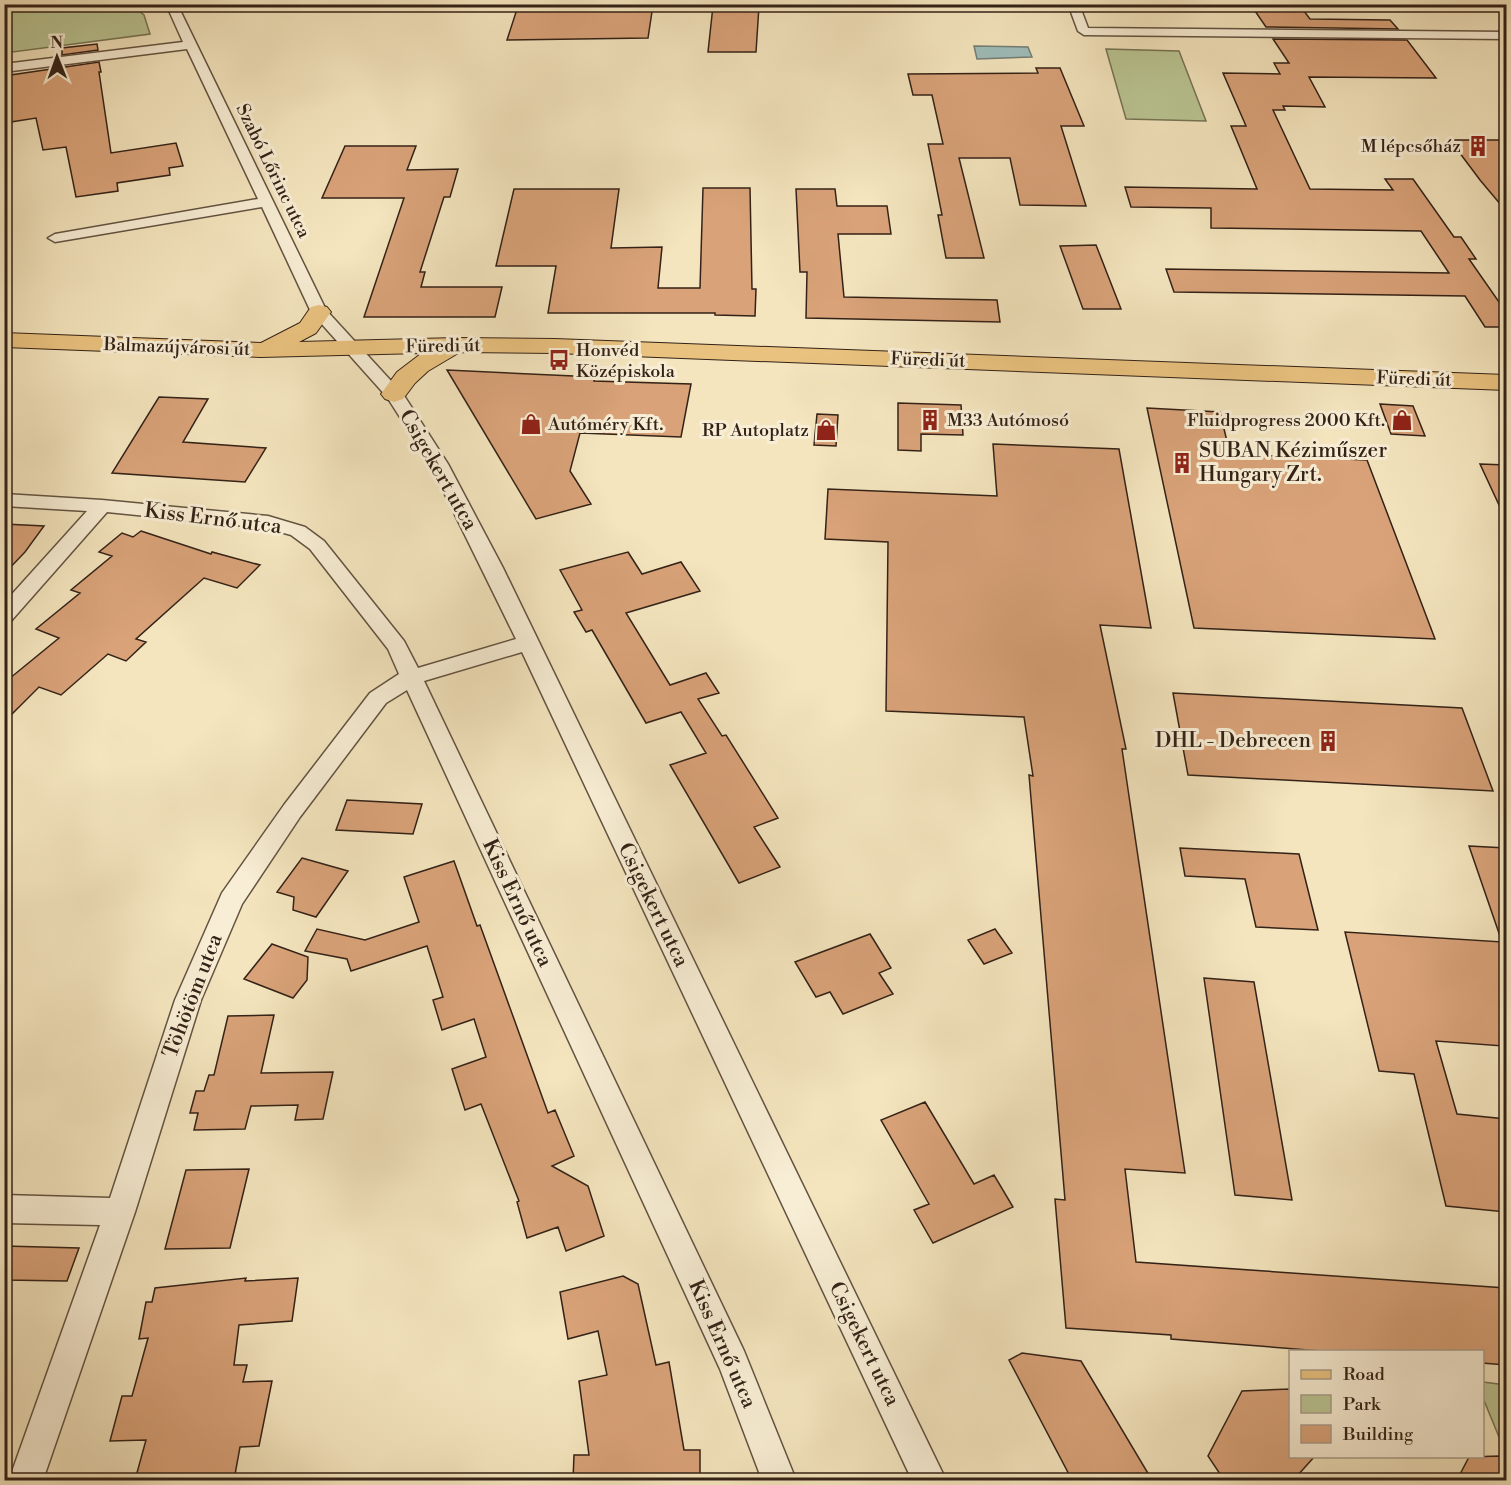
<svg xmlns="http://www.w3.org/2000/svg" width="1511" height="1485" font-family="'Libre Bodoni',serif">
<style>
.green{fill:#bac593;stroke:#767455;stroke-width:1.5}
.water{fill:#9ebdb9;stroke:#737f78;stroke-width:1.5}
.building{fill:#d9a279;stroke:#332217;stroke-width:1.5}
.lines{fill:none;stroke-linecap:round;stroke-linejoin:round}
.minor-casing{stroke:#635341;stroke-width:3}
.primary-casing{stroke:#332217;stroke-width:2}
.minor{fill:#f8eed5;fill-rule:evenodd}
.primary{fill:#eac27f;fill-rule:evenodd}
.labels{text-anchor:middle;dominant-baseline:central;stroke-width:6;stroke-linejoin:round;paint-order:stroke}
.far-poi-label{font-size:18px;fill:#332217;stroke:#f8eed5;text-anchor:end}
.far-street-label{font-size:18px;fill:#332217;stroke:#f8eed5}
.poi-label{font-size:21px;fill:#332217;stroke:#f8eed5;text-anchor:start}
.street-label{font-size:21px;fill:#332217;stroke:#f8eed5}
</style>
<rect width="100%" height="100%" fill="#f4e5be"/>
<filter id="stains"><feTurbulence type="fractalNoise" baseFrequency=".00333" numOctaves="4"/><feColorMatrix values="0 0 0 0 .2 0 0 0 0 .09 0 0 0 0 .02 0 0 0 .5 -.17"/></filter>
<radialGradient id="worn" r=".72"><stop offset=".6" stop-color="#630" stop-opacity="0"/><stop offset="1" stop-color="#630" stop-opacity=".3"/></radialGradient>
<path class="green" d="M4,5H141L139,11L144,15L150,34L5,53Z
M1106,49L1179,51L1206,121L1126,119Z
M1483,1382L1506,1385V1454L1483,1398Z"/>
<path class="water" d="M974,46L1028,47L1032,57L977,59Z"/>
<path class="building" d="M525,4H536L653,5L648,38L507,40L518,6Z
M713,6H759L756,52H708Z
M1255,11H1304L1310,19L1390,20L1398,29L1266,27Z
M1273,39L1407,40L1436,78L1309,77L1325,107L1283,106L1285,110H1273L1310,189L1393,190L1385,179H1413L1454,237H1461L1476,259H1469L1506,312V327H1485L1465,296L1174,292L1166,269L1449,273L1421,231L1211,228V208L1131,207L1125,187L1257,189L1231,126H1246L1223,73L1280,74L1274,63H1289Z
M97,44L98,50L62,55V48Z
M99,62L101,72H99L111,153L176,143L183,166L169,168L170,175L117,183L118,191L76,197L66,147L43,150L36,118L4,123V76Z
M1036,68H1060L1084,126H1061L1086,206L1020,205L1010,158H959L984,258H946L938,215H942L928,144H943L932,95H913L908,74L1038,73Z
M1450,140H1506V211L1480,180Z
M345,146H416L407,170L458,169L450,197H444L420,272H425L421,287H502L495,317H364L404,198H322Z
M703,188H750L752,289H756L755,316L715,315V313H548L556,266H496L514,189H619L611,248L662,247L658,288H700Z
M796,189H835L837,206H887L891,234H838L844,297L997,300L1000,322L806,318L807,272H800Z
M1096,245L1121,309H1083L1060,246Z
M447,370L595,377L594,381L691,384L681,437L580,433L570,471L591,504L536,519Z
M159,397L208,399L183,442L266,448L245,482L112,473Z
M898,403L961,405L963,435L921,434V451L898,450Z
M1380,404L1413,406L1425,436L1391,434Z
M1147,408L1220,412L1230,454L1367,460L1435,639L1194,628Z
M817,414L838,415L836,446L814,445Z
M993,444L1119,449L1151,628L1100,625L1126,749H1122L1185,1173L1125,1169L1136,1262L1506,1288V1365L1482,1363V1352H1334L1171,1339V1335L1066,1328L1055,1199L1065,1200L1029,775L1033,776L1024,717L886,711L888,542L825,539L828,489L997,496Z
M1480,464L1506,465V520Z
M4,524L44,526L25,552L4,574Z
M141,531L211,554L212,552L260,565L237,588L204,578L136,639L146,642L126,661L108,654L61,695L39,687L4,722V683L59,638L36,629L80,593L71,590L112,556L99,552L122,533L133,537Z
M628,552L642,574L681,562L700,591L626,613L670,685L706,673L719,693L698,699L722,736L726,735L778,818L754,827L780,867L739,883L670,765L706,753L681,712L646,723L592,630L586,632L574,612L582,610L560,570Z
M1173,693L1462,708L1493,791L1188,775Z
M347,800L422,804L413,834L336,830Z
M1469,846L1506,848V1035L1500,1036L1503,1046L1436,1041L1457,1114L1506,1119V1212L1446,1206L1414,1074L1379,1071L1345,932L1502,942Z
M1180,848L1299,854L1318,930L1256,927L1245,879L1185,876Z
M302,858L348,871L316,917L293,910L294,897L277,892Z
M454,861L477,926L480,925L548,1113L555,1110L574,1156L552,1166L588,1186L604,1236L566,1251L558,1227L527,1238L517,1202L519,1201L481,1104L465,1110L452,1069L486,1057L474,1019L442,1030L433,1000L443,997L427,946L351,971L347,959L305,951L317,929L365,940L419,922L404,877Z
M995,929L1012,953L984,964L968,940Z
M870,934L891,968L879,973L893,994L843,1014L830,992L816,997L795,962Z
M272,944L308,957L307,980L293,998L244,979Z
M1204,978L1254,982L1292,1200L1235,1195Z
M274,1015L261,1073L333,1072L323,1119L295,1120L298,1105L251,1106L245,1129L194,1130L198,1113H190L196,1091H204L209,1075H214L228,1016Z
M925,1102L974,1184L994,1175L1013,1207L933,1243L914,1210L929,1204L881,1120Z
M249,1169L230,1248L165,1249L186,1170Z
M4,1246L79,1248L67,1281L4,1280Z
M623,1276L638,1284L656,1365L669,1362L684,1450H700V1480H573L574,1455H589L579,1381L607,1375L598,1331L568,1339L560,1292Z
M246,1278L245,1281L298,1278L292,1321L239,1325L234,1365H247L243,1382L272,1381L259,1446L240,1447L234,1480H135L146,1440L110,1441L122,1396H132L148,1338L139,1339L146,1302H152L155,1288Z
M1022,1353L1081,1361L1152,1480H1072L1009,1360Z
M1290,1389V1456H1315L1298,1475L1296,1480H1224L1208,1456L1242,1391Z
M1499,1456L1506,1473V1480H1457L1469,1457Z"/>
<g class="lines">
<defs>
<path id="minor" d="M166,4H177L326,310L403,394L448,464L503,568L946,1480H912L522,652L424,681L744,1351L796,1480H762L720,1369L407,690L386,703L300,817L242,904L201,1000L135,1212L43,1480H9L100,1225L4,1223V1195L110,1198L175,1000L222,893L284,805L370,693L399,674L388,649L310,549L291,535L266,528L107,512L11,621L4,623V603L87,511L4,506V494L102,500L268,516L305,527L324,541L404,641L418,668L516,639L430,464L387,397L311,312L262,207L55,242L48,238L55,234L258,199L187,49L4,72V64L183,42Z
M1068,4H1079L1088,28L1506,32V39L1084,35L1078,31Z"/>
<path id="primary" d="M319,305L327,307L331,312L316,333L299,342L457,338L555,339L1506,375V390L555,353L460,352L428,371L415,383L403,399L394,402L385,399L381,394L397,372L422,353L261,357L4,347V333L261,343L300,323L311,307Z"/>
</defs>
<use href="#minor" class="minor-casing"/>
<use href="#primary" class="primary-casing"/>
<use href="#minor" class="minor"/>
<use href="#primary" class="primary"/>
</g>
<defs>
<symbol id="building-bare" viewBox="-9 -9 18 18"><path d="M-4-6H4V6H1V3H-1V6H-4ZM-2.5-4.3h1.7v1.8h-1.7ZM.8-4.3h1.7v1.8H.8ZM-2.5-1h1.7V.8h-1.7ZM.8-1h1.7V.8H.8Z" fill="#8f2418" stroke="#f8eed5" stroke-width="2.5" paint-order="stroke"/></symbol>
<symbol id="bus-bare" viewBox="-9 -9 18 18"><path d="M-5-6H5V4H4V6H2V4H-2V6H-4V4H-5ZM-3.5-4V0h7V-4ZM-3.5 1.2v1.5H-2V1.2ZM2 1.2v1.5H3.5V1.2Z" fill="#8f2418" stroke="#f8eed5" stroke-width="2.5" paint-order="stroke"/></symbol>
<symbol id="shop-bare" viewBox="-9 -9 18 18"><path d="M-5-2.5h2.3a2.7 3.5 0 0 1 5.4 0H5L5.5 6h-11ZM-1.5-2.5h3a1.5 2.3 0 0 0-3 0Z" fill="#8f2418" stroke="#f8eed5" stroke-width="2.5" paint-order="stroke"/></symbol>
</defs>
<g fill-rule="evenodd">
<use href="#building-bare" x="1463" y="131" width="30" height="30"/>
<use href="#bus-bare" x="544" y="345" width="30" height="30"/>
<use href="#building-bare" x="915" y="405" width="30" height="30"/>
<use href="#shop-bare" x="1387" y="405" width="30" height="30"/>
<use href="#shop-bare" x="516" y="409" width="30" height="30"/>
<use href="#shop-bare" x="811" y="415" width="30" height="30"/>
<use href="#building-bare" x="1167" y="448" width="30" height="30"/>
<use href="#building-bare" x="1313" y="726" width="30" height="30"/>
</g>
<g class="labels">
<g class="far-poi-label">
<text x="1461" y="146">M lépcsőház</text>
<text x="576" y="350" text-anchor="start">Honvéd<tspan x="576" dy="21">Középiskola</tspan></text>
<text x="947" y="420" text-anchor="start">M33 Autómosó</text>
<text x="1385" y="420">Fluidprogress 2000 Kft.</text>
<text x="548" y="424" text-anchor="start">Autóméry Kft.</text>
<text x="809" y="430">RP Autoplatz</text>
</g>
<g class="far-street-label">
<text transform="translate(273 171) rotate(64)">Szabó Lőrinc utca</text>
<text transform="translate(443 346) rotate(-1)">Füredi út</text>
<text transform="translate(177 347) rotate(2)">Balmazújvárosi út</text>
<text transform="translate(928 360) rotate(2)">Füredi út</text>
<text transform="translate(1414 379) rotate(2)">Füredi út</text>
</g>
<g class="poi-label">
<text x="1199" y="451">SUBAN Kéziműszer<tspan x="1199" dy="24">Hungary Zrt.</tspan></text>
<text x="1311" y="741" text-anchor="end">DHL - Debrecen</text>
</g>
<g class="street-label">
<text transform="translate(438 470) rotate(60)">Csigekert utca</text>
<text transform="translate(213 519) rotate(7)">Kiss Ernő utca</text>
<text transform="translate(517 903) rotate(65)">Kiss Ernő utca</text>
<text transform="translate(653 905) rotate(64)">Csigekert utca</text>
<text transform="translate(193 996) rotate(-69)">Töhötöm utca</text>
<text transform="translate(722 1344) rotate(66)">Kiss Ernő utca</text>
<text transform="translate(864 1344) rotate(64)">Csigekert utca</text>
</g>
</g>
<rect width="1511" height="1485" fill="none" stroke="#f4e5be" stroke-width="24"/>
<rect x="6" y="6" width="1499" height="1473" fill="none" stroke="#332217" stroke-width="3"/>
<rect x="12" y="12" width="1487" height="1461" fill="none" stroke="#332217" stroke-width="1.5"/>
<rect x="1289" y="1350" width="195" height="108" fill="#f8eed5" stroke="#a99c89" stroke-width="1.5"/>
<rect x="1301" y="1370" width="30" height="9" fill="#eac27f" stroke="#a99c89" stroke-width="1.5"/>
<text x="1343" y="1380" font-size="18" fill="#332217">Road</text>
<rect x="1301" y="1395" width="30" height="18" fill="#bac593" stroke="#a99c89" stroke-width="1.5"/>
<text x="1343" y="1410" font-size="18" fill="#332217">Park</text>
<rect x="1301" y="1425" width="30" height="18" fill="#d9a279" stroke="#a99c89" stroke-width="1.5"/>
<text x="1343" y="1440" font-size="18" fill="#332217">Building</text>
<g transform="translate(57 57) rotate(359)" stroke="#f8eed5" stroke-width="4.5" paint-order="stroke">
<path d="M0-4.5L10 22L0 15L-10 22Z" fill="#332217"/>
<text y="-9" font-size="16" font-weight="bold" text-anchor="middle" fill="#332217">N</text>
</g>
<rect width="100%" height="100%" filter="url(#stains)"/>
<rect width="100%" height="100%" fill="url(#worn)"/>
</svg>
